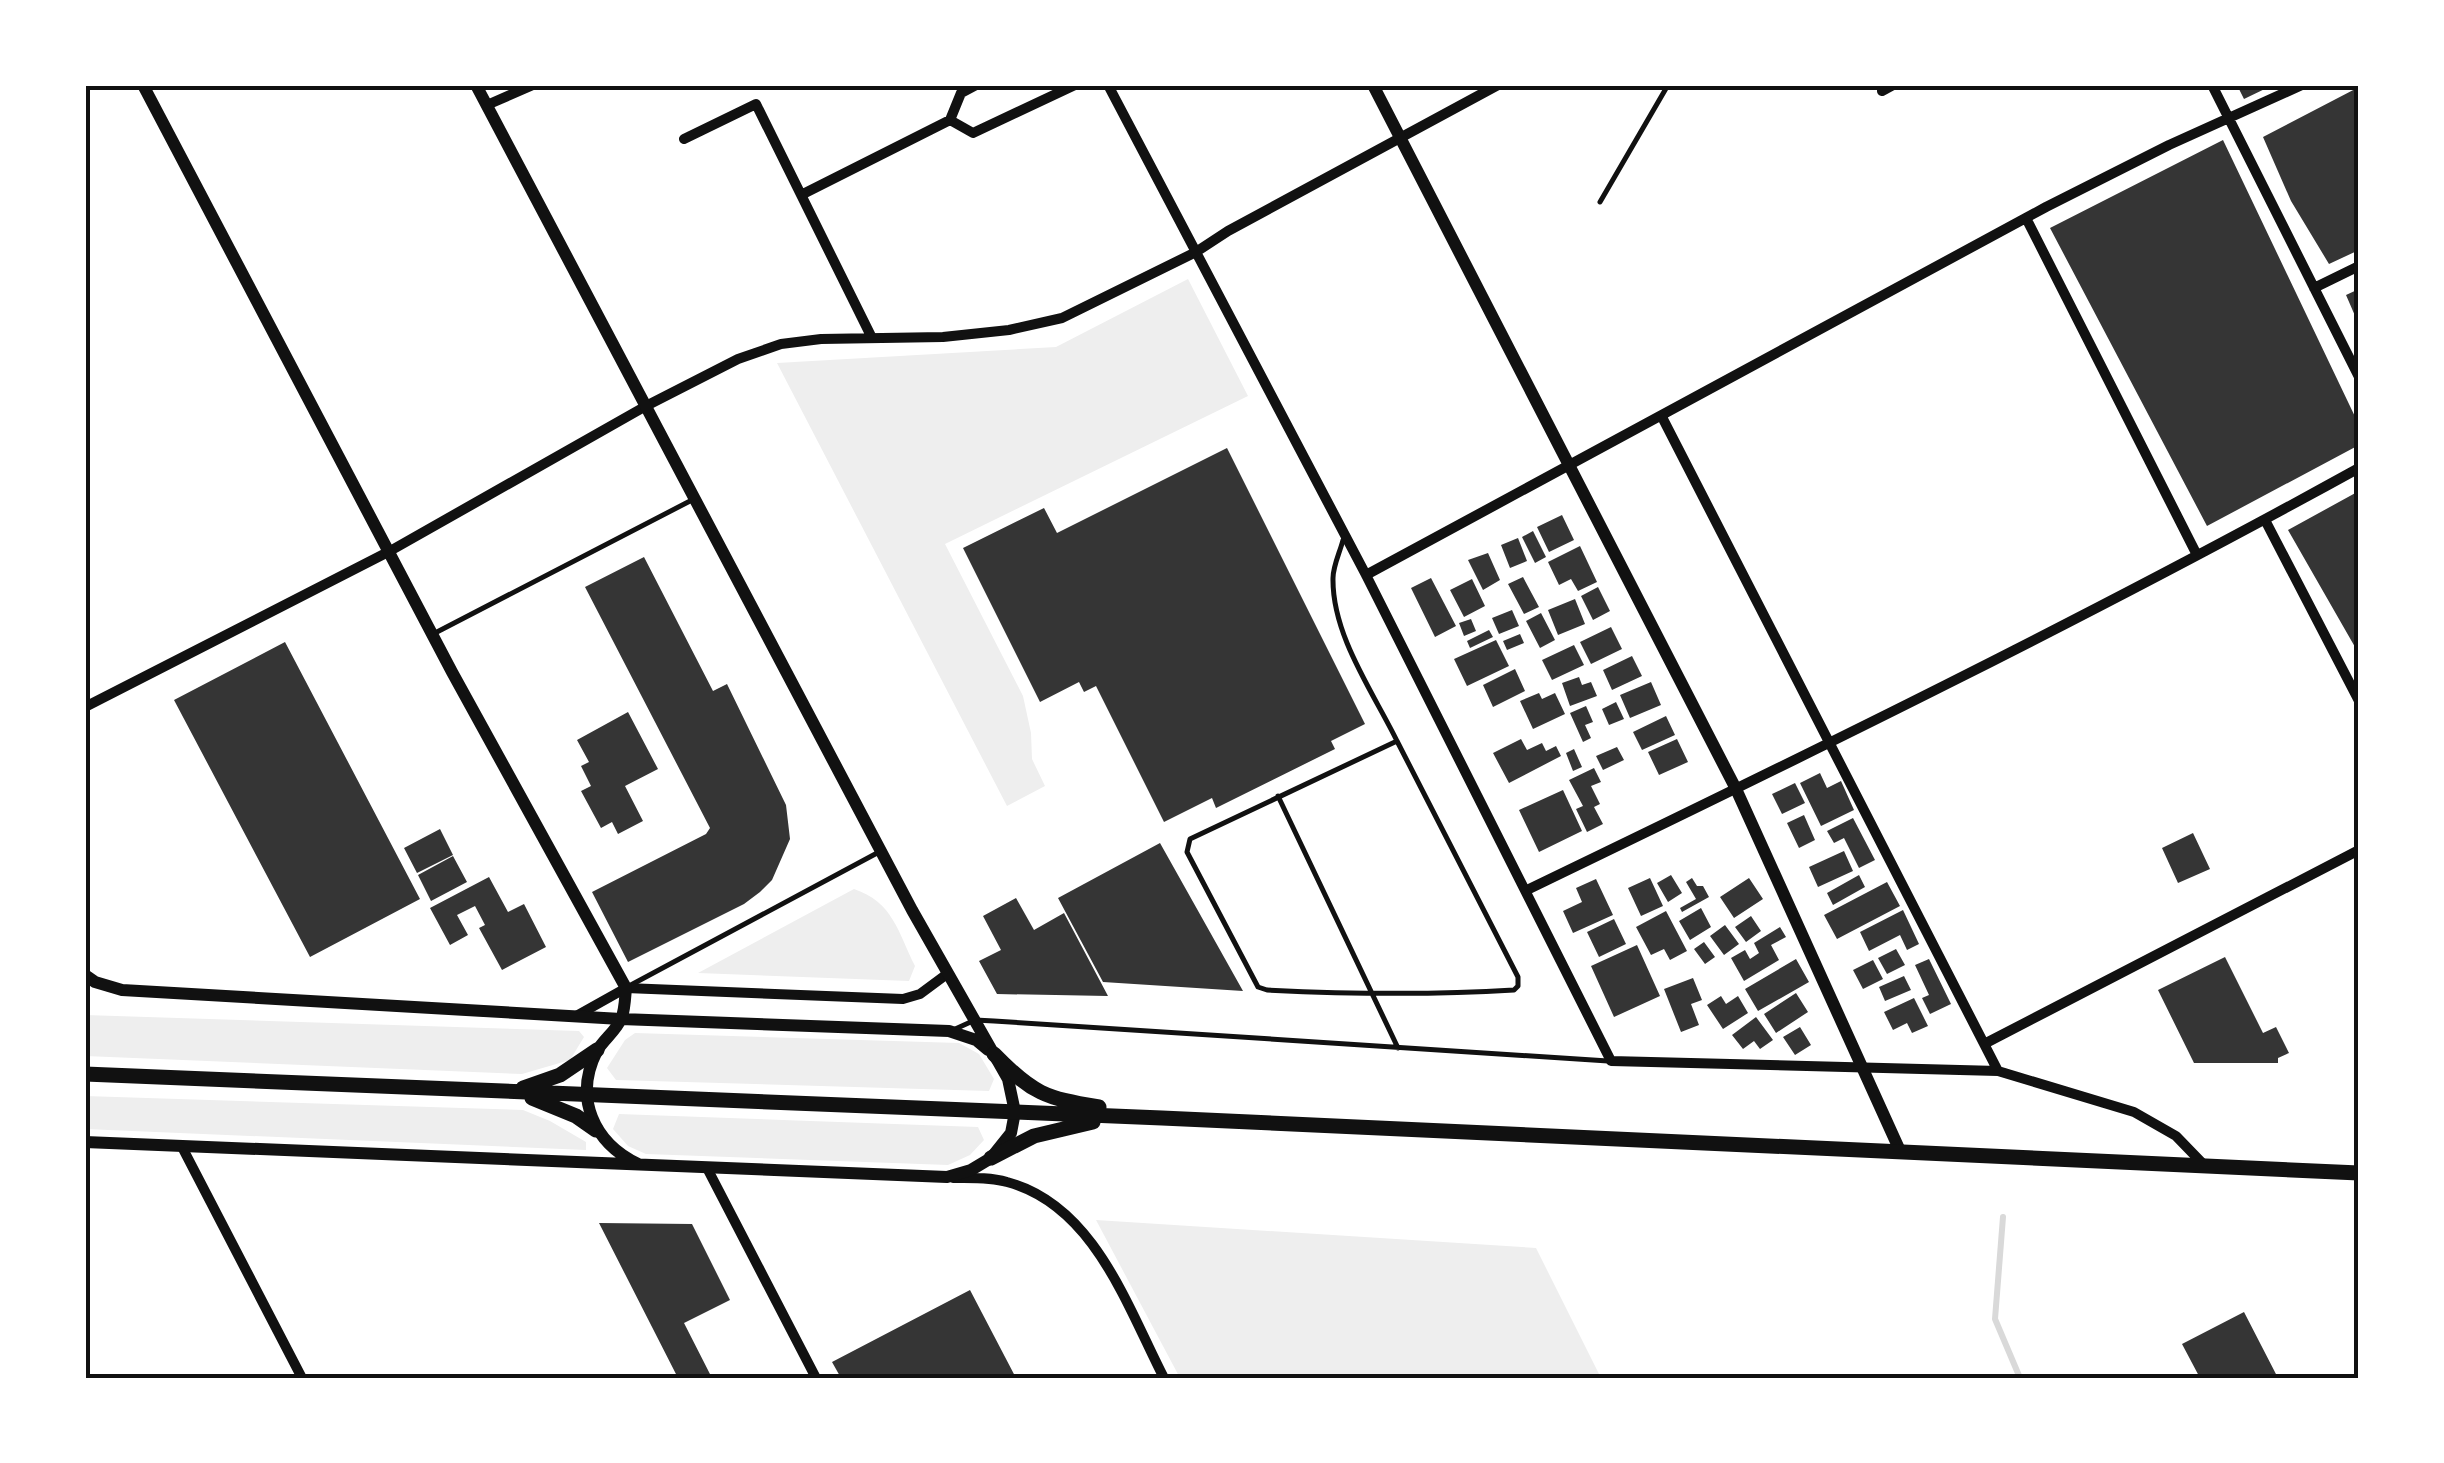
<svg xmlns="http://www.w3.org/2000/svg" width="2444" height="1463" font-family="'Nunito Sans',sans-serif">
<style>
.green{fill:#eee}
.lines{fill:none;stroke-linecap:round;stroke-linejoin:round}
.stream{stroke:#d9d9d9;stroke-width:6}
.building{fill:#353535}
.service{stroke:#111;stroke-width:5}
.minor{stroke:#111;stroke-width:10}
.tertiary{stroke:#111;stroke-width:12}
.primary{stroke:#111;stroke-width:15}
.neatline{fill:none;stroke:#111;stroke-width:4}
</style>
<rect width="100%" height="100%" fill="#fff"/>
<path class="green" d="M1188,279L1248,396L945,544L1023,696L1031,733L1032,759L1045,786L1007,806L777,363L1056,347Z
M854,889C893,902 898,932 915,966L909,981L698,973Z
M85,1015L579,1031L584,1037L570,1060L522,1074L85,1056Z
M635,1033L959,1043L979,1054L994,1079L989,1091L616,1080L607,1068L625,1040Z
M85,1096L523,1110L550,1121L586,1142V1150L85,1129Z
M619,1114L978,1127L984,1140L970,1155L948,1165L646,1154L628,1146L613,1129Z
M1096,1220L1536,1248L1601,1378H1180Z"/>
<g class="lines">
<path class="stream" d="M2003,1217L1995,1319L2020,1378"/>
</g>
<path class="building" d="M2237,85H2273L2244,99Z
M2359,87V250L2329,264L2291,201L2263,137Z
M2223,140L2359,425V445L2207,526L2050,228Z
M2359,289V325L2346,295Z
M1227,448L1365,724L1331,741L1335,749L1216,808L1212,798L1164,822L1096,686L1084,692L1079,682L1040,702L963,548L1044,508L1057,533Z
M2359,491V654L2288,530Z
M1562,515L1574,540L1549,552L1537,527Z
M1533,531L1546,557L1535,563L1522,537Z
M1518,538L1527,561L1510,568L1501,545Z
M1580,546L1597,582L1578,591L1571,579L1559,585L1548,562Z
M1488,553L1500,580L1483,590L1468,560Z
M644,557L713,691L727,684L786,805L790,839L772,880L760,892L744,904L628,962L592,892L706,834L710,828L585,587Z
M1523,577L1539,607L1524,614L1508,584Z
M1431,578L1456,626L1435,637L1411,588Z
M1472,579L1485,606L1464,617L1450,590Z
M1598,587L1610,611L1593,620L1581,596Z
M1575,599L1585,624L1558,635L1548,610Z
M1512,610L1519,626L1499,634L1492,618Z
M1541,613L1555,640L1540,648L1526,621Z
M1471,619L1476,631L1464,636L1459,623Z
M1611,627L1622,649L1591,664L1580,642Z
M1489,630L1493,637L1470,648L1467,641Z
M1520,634L1524,643L1507,650L1503,641Z
M1496,640L1509,666L1467,686L1454,659Z
M285,642L420,899L310,957L174,700Z
M1574,645L1584,665L1552,680L1542,660Z
M1632,656L1642,676L1612,690L1603,670Z
M1515,669L1525,691L1493,707L1483,685Z
M1579,677L1582,685L1591,682L1597,696L1570,706L1562,683Z
M1651,682L1661,705L1630,718L1620,695Z
M1539,693L1542,699L1555,693L1565,714L1533,729L1520,701Z
M1616,702L1624,719L1609,725L1602,709Z
M1586,706L1593,722L1585,725L1591,738L1583,742L1570,713Z
M628,712L658,769L625,786L643,821L618,834L612,822L601,828L581,791L591,786L581,766L589,762L577,740Z
M1666,716L1675,735L1642,750L1633,732Z
M1521,739L1527,750L1542,743L1546,751L1556,746L1561,756L1509,783L1493,753Z
M1677,739L1688,762L1659,775L1648,752Z
M1617,747L1624,760L1603,770L1596,756Z
M1574,749L1582,767L1573,771L1566,753Z
M1594,768L1601,782L1591,786L1600,804L1594,807L1603,824L1587,832L1576,809L1583,806L1569,780Z
M1820,773L1827,788L1841,781L1854,810L1821,826L1800,783Z
M1795,783L1805,803L1782,814L1772,794Z
M1563,790L1582,831L1539,852L1519,810Z
M1804,815L1815,840L1799,848L1787,823Z
M1853,818L1875,860L1859,868L1844,838L1834,843L1827,831Z
M440,829L453,855L417,873L404,848Z
M2193,833L2210,869L2178,883L2162,848Z
M1160,843L1243,991L1103,982L1058,898Z
M1844,851L1853,871L1818,887L1809,867Z
M453,856L467,882L431,901L418,875Z
M1671,875L1682,893L1668,902L1657,883Z
M1859,875L1865,887L1833,905L1827,893Z
M489,877L508,912L524,904L546,947L502,970L479,928L485,925L475,906L457,915L468,935L450,945L430,908Z
M1650,878L1663,906L1641,916L1628,888Z
M1692,878L1697,886H1703L1709,897L1682,912L1680,908L1696,899L1686,882Z
M1749,878L1763,899L1734,918L1720,897Z
M1596,879L1613,915L1573,933L1563,911L1582,902L1576,888Z
M1887,882L1900,906L1837,939L1824,915Z
M1016,898L1034,930L1064,913L1108,996L997,994L979,961L1001,950L983,916Z
M1701,908L1711,927L1690,940L1679,921Z
M1903,910L1919,944L1907,950L1900,935L1869,951L1860,932Z
M1666,911L1687,951L1670,960L1664,949L1651,955L1636,927Z
M1751,916L1761,931L1746,942L1735,927Z
M1614,919L1626,944L1599,957L1587,932Z
M1725,925L1739,944L1724,955L1710,936Z
M1780,927L1786,937L1771,945L1779,960L1744,981L1731,958L1745,950L1750,959L1759,953L1754,943Z
M1704,942L1715,957L1705,964L1694,949Z
M1637,945L1660,996L1614,1017L1591,966Z
M1896,949L1905,965L1887,974L1878,958Z
M2225,957L2263,1033L2276,1027L2289,1053L2278,1058V1063H2194L2158,990Z
M1796,959L1809,982L1758,1011L1745,989Z
M1929,959L1951,1004L1930,1014L1922,998L1929,995L1915,965Z
M1873,960L1883,979L1863,989L1853,970Z
M1904,976L1911,990L1885,1001L1879,987Z
M1693,978L1702,1000L1691,1004L1699,1025L1681,1032L1664,989Z
M1796,993L1808,1012L1776,1033L1764,1014Z
M1721,996L1726,1004L1738,996L1748,1013L1723,1029L1707,1005Z
M1914,998L1928,1026L1912,1033L1907,1023L1893,1030L1884,1012Z
M1756,1017L1773,1040L1760,1049L1754,1041L1743,1049L1732,1035Z
M1800,1027L1811,1045L1795,1055L1783,1037Z
M599,1223L692,1224L730,1300L684,1323L712,1378H678Z
M970,1290L1016,1378H841L832,1362Z
M2244,1312L2278,1378H2200L2182,1344Z"/>
<g class="lines">
<path class="service" d="M1600,202L1668,85
M1343,540C1340,552 1333,566 1333,578C1332,635 1373,692 1397,741
M435,633L692,500
M1397,741L1518,977V986L1514,990C1432,995 1349,994 1267,990L1258,987L1187,852L1190,839Z
M1278,796L1398,1048
M629,986L879,852
M953,1030L975,1020L994,1021L1608,1061"/>
<path class="minor" d="M1108,85L1366,575L1611,1061L1998,1071L2134,1112L2176,1136L2206,1167
M2212,85L2359,377
M1882,91L1893,85
M487,105L533,85
M950,120L973,133L1075,85
M684,139L756,104L872,338
M803,194L950,120L961,93L976,85
M2026,218L2197,555
M2314,288L2359,266
M1662,417L1998,1071
M2265,520L2359,701
M1366,575L2046,207L2169,145L2302,85
M85,707L390,551L646,406L738,359L781,344L821,339L943,337L1009,330L1062,318L1196,252L1228,231L1498,85
M1527,890C1807,755 2087,618 2359,468
M576,1016L626,988L903,999L920,994L947,974
M1986,1043L2359,850
M181,1145L302,1378
M707,1168L816,1378
M953,1178C970,1178 990,1177 1007,1182C1094,1205 1127,1306 1164,1378"/>
<path class="tertiary" d="M143,85L452,672L626,988C625,997 625,1011 621,1019C616,1031 603,1040 597,1051C573,1098 594,1143 638,1164
M1373,85L1736,789L1901,1153
M85,975L95,982L122,990L621,1019L949,1031L976,1040L988,1050
M85,1142L947,1177L971,1170L991,1158L1011,1133L1015,1112L1008,1079L912,910L476,85"/>
<path class="primary" d="M994,1054C1033,1094 1045,1098 1099,1107
M85,1074L1162,1118L2359,1173
M523,1088L560,1075L597,1050
M532,1098L576,1116L596,1130
M991,1158L1034,1136L1093,1122"/>
</g>
<rect width="2444" height="1463" fill="none" stroke="#ffffff" stroke-width="175"/>
<rect x="88" y="88" width="2268" height="1288" class="neatline"/>
</svg>
